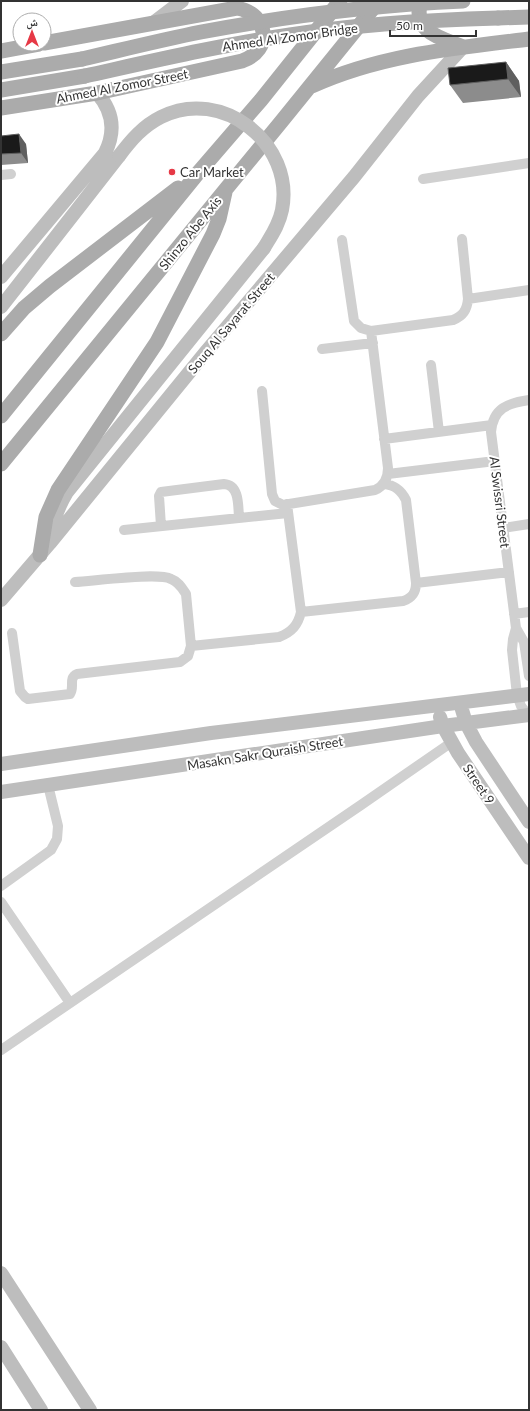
<svg xmlns="http://www.w3.org/2000/svg" width="530" height="1411" font-family="Lato,'Noto Naskh Arabic',sans-serif">
<style>
.lines{fill:none;stroke-linecap:round;stroke-linejoin:round}
.street{stroke:#d0d0d0;stroke-width:10}
.secondary{stroke:#bdbdbd;stroke-width:14}
.primary{stroke:#ababab;stroke-width:15}
.secondary-bridge{stroke:#bdbdbd;stroke-width:14}
.primary-bridge{stroke:#ababab;stroke-width:15}
.wall{fill:#8c8c8c}
.shaded-wall{fill:#5f5f5f}
.building{fill:#1a1a1a;stroke:#5f5f5f}
.poi-dot{fill:#e63946;stroke:#fff;stroke-width:1.5}
.labels{text-anchor:middle;dominant-baseline:central;stroke-width:4;stroke-linejoin:round;paint-order:stroke}
.street-label{font-size:13px;fill:#333;stroke:#fff}
.poi-label{font-size:13px;fill:#333;stroke:#fff;text-anchor:start}
</style>
<rect width="100%" height="100%" fill="#fff"/>
<g class="lines">
<path class="street" d="M1,175L11,174
M423,179L529,163
M342,240L354,321L361,328L371,331L453,320C463,316 467,310 468,299L462,239
M468,299L529,290
M322,349L373,343
M431,365L439,432
M262,391L272,494L275,501L283,505L375,490C384,486 388,479 388,468L371,331
M529,400C508,403 493,408 491,432L516,628L513,639L512,650L517,695L521,706L528,715L529,712
M384,439L492,425
M388,474L495,461
M161,526L159,496L161,492L224,484C240,485 238,507 239,518
M503,528L529,524
M124,530L288,513
M416,583L509,572
M301,612L403,601C412,598 416,593 416,583L406,500C401,490 395,485 384,484
M514,614L529,612
M516,628L524,642L529,676
M12,633L20,691L25,697L28,699L70,694C75,687 68,678 77,674L180,662L188,656L191,646L186,594C182,588 179,582 171,579C158,572 94,581 75,582
M191,646L279,637C292,632 298,625 301,612L287,504
M1,886L51,850L57,839L58,826L48,785
M1,902L70,1003
M1,1050L361,805L452,742"/>
<path class="secondary" d="M153,23L182,1
M1,277L105,153C116,131 113,111 97,93
M1,307L119,156
M50,543C51,524 57,509 67,492L264,248
M1,600L50,543L205,353L354,177L418,96L463,47
M460,703L466,723L476,742L529,822
M440,717L443,726L458,753L529,858
M1,764L211,733L529,694
M1,792L443,726L529,715
M1,1273L90,1410
M1,1347L41,1410"/>
<path class="primary" d="M421,1C411,32 441,38 463,47
M498,18L529,17
M1,51L39,44
M1,72L82,59
M312,86C380,55 455,48 529,39
M1,90L85,76
M1,108L97,93L242,61C273,50 269,14 237,8L44,43
M1,334L24,308L50,286L178,188
M1,416L198,173L261,100L340,1
M1,464L226,189L281,122L379,1
M40,555L46,517L58,490L157,342L213,234L219,219L225,192"/>
<path class="secondary-bridge" d="M119,156C131,140 143,126 161,117C222,86 295,144 282,210C279,225 271,236 264,248"/>
<path class="primary-bridge" d="M82,59C121,50 161,40 201,32C287,16 375,5 463,1
M85,76C153,61 221,45 290,35C359,24 428,20 498,18"/>
</g>
<path class="wall" d="M506,62L519,81L521,97L463,103L450,85Z
M1,136L26,144L28,163L1,165Z"/>
<path class="shaded-wall" d="M506,62L519,81L521,97L508,79Z
M19,134L26,144L28,163L21,153Z
M1,190L2,203L1,201Z"/>
<path class="building" d="M506,62L508,79L450,85L448,68Z
M19,134L21,153L1,154V136Z"/>
<circle class="poi-dot" cx="172" cy="172" r="4"/>
<g class="labels">
<g class="street-label">
<text transform="translate(290 37) rotate(-8)">Ahmed Al Zomor Bridge</text>
<text transform="translate(122 86) rotate(-11)">Ahmed Al Zomor Street</text>
<text transform="translate(190 233) rotate(-51)">Shinzo Abe Axis</text>
<text transform="translate(231 323) rotate(-50)">Souq Al Sayarat Street</text>
<text transform="translate(500 502) rotate(83)">Al Swissri Street</text>
<text transform="translate(265 753) rotate(-9)">Masakn Sakr Quraish Street</text>
<text transform="translate(479 784) rotate(56)">Street 9</text>
</g>
<g class="poi-label">
<text x="180" y="172">Car Market</text>
</g>
</g>
<rect width="530" height="1411" fill="none" stroke="#333333" stroke-width="4"/>
<g transform="translate(32 32)"><circle r="19" fill="#ffffff" stroke="#adadad"/>
<path d="M0-3L7 15L0 10L-7 15Z" fill="#e63946"/>
<text y="-6" font-size="11" font-weight="bold" text-anchor="middle" fill="#333333">ش</text>
</g>
<path d="M390 30v6h86v-6" fill="none" stroke="#333333" stroke-width="2"/>
<text x="396" y="30" font-size="12" fill="#333333" stroke="#ffffff" stroke-width="3" paint-order="stroke">50 m</text>
</svg>
